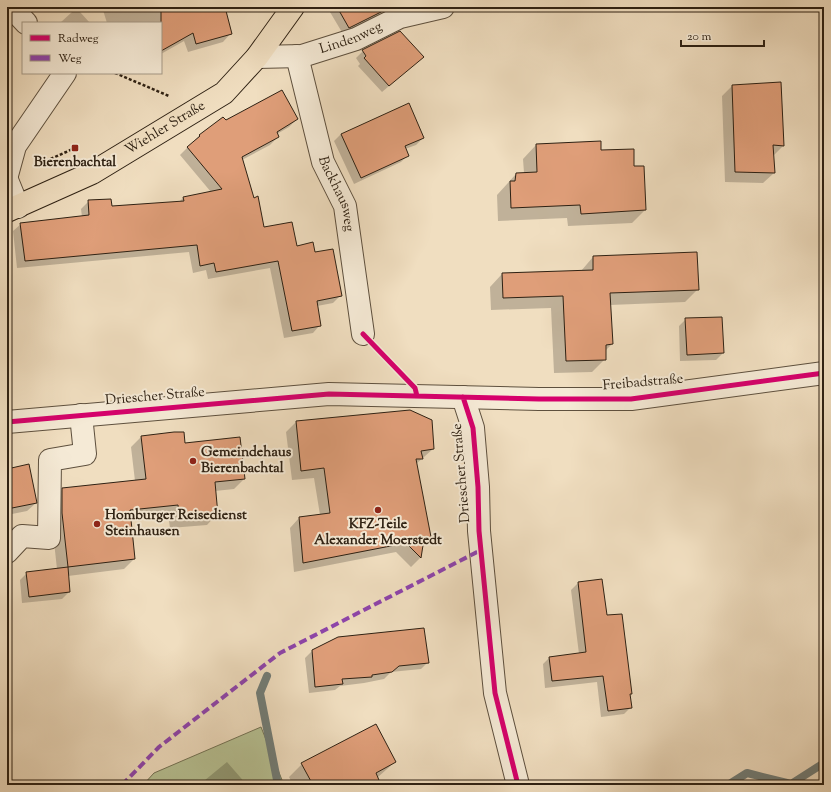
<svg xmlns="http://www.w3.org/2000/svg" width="831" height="792" font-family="'Sorts Mill Goudy',serif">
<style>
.green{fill:#b7c294;stroke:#727254}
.shadow{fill:#0003}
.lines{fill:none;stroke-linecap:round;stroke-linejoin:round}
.stream{stroke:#717d78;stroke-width:8}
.building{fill:#df9e79;stroke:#2e2113}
.minor-casing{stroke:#5e503e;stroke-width:24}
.major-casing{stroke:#2e2113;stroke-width:24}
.path{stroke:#2e2113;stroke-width:2.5;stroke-dasharray:3 2;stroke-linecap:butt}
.minor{stroke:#f5ead6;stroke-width:22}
.major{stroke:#f0dec0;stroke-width:22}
.quiet{stroke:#8e44ad;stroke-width:4;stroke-dasharray:8 4;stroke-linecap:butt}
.cycleway-casing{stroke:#f5ead6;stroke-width:8}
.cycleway{stroke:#d6006c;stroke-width:5}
.poi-dot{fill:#8f2418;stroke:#f5ead6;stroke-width:1.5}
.labels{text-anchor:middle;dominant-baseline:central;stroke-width:4;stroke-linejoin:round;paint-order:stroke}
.street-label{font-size:14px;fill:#2e2113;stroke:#f5ead6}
.poi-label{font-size:14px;font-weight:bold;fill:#2e2113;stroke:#f5ead6}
</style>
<rect width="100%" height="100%" fill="#f0dec0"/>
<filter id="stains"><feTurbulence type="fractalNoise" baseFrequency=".005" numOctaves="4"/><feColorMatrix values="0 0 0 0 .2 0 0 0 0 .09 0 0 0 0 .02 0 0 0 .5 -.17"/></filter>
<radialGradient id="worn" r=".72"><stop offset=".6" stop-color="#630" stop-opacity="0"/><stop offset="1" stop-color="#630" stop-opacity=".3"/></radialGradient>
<path class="green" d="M261,727L284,785H143L154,773Z"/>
<path class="shadow" d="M102,7H224L231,33L223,42L188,52L184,41L161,54V23H107Z
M327,7H387L381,10L382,11L376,18L343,34Z
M72,12H80L90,23H60Z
M363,51L415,64L382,92L358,66L360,64L356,58Z
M780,83L783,146L773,156L774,173L763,183L725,182L722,96L732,86Z
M297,119L289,127L277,134L278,137L270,145L242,160L253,199L264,228L296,247L314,253L341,295L333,303L317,306L320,325L313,333L284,338L270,268L208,279L206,270L193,273L189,252L17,268L13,231L21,224L82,217L81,209L89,201L111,207L179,202L183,198L211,192L180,155L200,135L226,122Z
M341,134L423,138L416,145L405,149L408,155L401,162L354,184L334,141Z
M536,145L633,167L645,210L632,223L568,226L567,218L498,221L497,195L516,174L524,173L523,159Z
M593,257L698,289L685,302L610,305L612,344L605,351V359L592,372L554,373L551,308L491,310L490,287L502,274L581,271Z
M686,319L723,353L716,360L680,361L679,326Z
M296,422L433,449L416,464L430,537L422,545L420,558L411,567L396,552L294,572L290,528L299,518L320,515L314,478L292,480L286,432Z
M141,437L184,444L244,479L234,489L215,491L217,514L207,525L170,528L168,514L130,519L134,559L124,569L68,576L69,592L62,599L22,603L20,580L27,573L57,569L52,524V499L63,489L135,481L131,447Z
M7,470L36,503L27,511L7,515Z
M601,580L606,617L631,693L629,696L631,707L624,714L601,717L597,682L545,688L543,664L550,657L579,654L571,590L578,583Z
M312,651L428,662L421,669L391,672L384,679L364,683L340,686L335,690L309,693L305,658Z
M227,762L247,785H199Z
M395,762L378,777L382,785H293L289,777L302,764Z"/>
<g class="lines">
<path class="stream" d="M267,676L260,693L278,785
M728,785L747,773L791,784L824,763"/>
</g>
<path class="building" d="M161,7H225L232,34L196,44L193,33L161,51Z
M337,7H379L383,11L349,28Z
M400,31L424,57L389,86L364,58L366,56L362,50Z
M781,82L784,146L773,145L775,173L735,172L732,85Z
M282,90L298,119L277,132L279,137L242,157L254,198L258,196L264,227L292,222L297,246L313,242L315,252L333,249L342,296L317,301L321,326L292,331L278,261L216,272L214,263L200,266L197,245L25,261L20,223L89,215L88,200L111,199L112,206L184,201L183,197L222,189L187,147L200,136L199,135L223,117L226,120Z
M409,103L424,138L405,146L409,156L361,178L341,134Z
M601,141V150L634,149V166H644L646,210L581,214L580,205L511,208L510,181H515L516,173L537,172L536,144Z
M697,252L699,290L610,293L613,344L606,345V360L566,361L563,296L503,298L502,273L593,270V256Z
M722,317L724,353L687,355L685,318Z
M410,410L432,420L434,449L421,451L423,459H416L431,537L424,539L421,558L406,543L303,563L299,517L330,513L324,468L301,471L296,421Z
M174,432H184L185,443L240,437L245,479L215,482L218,515L180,519L178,505L130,510L135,559L68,567L62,513V488L146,479L141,436Z
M29,464L37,503L7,509V469Z
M68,567L70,592L29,597L26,572Z
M602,579L607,615L622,614L632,694H630L632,708L608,711L603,676L552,681L549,657L586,652L578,582Z
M424,628L429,663L399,666L392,672L372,675V677L342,679L343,684L315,687L312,650L338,637Z
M376,724L396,762L376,773L381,785H313L301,763Z"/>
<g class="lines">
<defs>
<g id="minor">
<path d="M11,7L26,23"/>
<path id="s1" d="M297,56L323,162L345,206L363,334"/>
<path id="s2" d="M257,57L302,56L356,39L400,17L443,7"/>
<path d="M7,175L15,146L65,73"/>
<path d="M7,180L18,207"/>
<path d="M463,397L473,428L478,487L479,531L495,693L518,785"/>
<path d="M7,422L329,394L539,399H631L824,373"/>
<path d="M7,552L22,536L49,538L50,460L85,454L81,415"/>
</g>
<g id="major">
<path id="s3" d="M7,211L92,173L224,93L257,57L293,7"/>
</g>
</defs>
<use href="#minor" class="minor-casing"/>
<use href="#major" class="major-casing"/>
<path class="path" d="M115,73L169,96
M37,165L75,148"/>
<use href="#minor" class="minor"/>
<use href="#major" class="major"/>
<path class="quiet" d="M122,785L159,747L280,653L481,550"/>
<defs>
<path id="cycleway" d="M363,334L415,388L417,396
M463,397L473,428L478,487L479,531L495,693L518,785
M7,422L329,394L539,399H631L824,373"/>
</defs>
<use href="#cycleway" class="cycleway-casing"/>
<use href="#cycleway" class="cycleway"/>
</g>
<g class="poi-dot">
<rect x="71" y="144" width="8" height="8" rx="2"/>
<circle cx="193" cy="461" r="4"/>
<circle cx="378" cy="510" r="4"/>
<circle cx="97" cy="524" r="4"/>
</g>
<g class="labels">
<g class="street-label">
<text stroke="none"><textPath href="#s2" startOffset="97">Lindenweg</textPath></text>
<text stroke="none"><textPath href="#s3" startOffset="179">Wiehler Straße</textPath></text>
<text stroke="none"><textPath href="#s1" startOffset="144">Backhausweg</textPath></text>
<text transform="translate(643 383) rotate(-5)">Freibadstraße</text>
<text transform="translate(155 397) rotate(-5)">Driescher Straße</text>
<text transform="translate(462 473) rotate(-95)">Driescher Straße</text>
</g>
<g class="poi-label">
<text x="75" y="163">Bierenbachtal</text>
<text x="201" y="453" text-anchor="start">Gemeindehaus<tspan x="201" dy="16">Bierenbachtal</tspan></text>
<text x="105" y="516" text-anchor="start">Homburger Reisedienst<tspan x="105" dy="16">Steinhausen</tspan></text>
<text x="378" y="525">KFZ-Teile<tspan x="378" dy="16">Alexander Moerstedt</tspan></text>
</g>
</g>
<rect width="831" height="792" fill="none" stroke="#f0dec0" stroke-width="24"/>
<rect x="8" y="8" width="815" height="776" fill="none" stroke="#2e2113" stroke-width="2"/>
<rect x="12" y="12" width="807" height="768" fill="none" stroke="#2e2113"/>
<rect x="22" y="22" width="140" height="52" fill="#f5ead6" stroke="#a59a88"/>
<rect x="30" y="35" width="20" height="6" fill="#d6006c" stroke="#a59a88"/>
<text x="58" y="42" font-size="12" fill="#2e2113">Radweg</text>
<rect x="30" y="55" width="20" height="6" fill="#8e44ad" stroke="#a59a88"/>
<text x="58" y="62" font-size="12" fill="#2e2113">Weg</text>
<path d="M681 40v6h83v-6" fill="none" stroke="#2e2113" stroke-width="2"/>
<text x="687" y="40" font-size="12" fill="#2e2113" stroke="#f5ead6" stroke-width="3" paint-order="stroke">20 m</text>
<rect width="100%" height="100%" filter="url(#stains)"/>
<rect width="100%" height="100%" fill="url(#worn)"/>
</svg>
